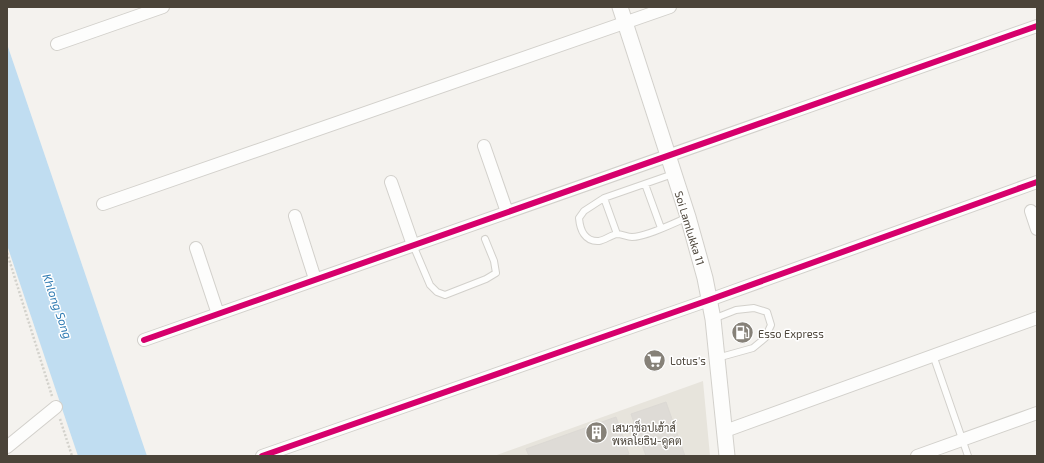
<svg xmlns="http://www.w3.org/2000/svg" width="1044" height="463" font-family="'Exo 2',Sarabun,sans-serif">
<style>
.residential{fill:#e7e4dc}
.water{fill:#c0ddf1}
.building{fill:#dedbd6;stroke:#dcd9d4}
.lines{fill:none;stroke-linecap:round;stroke-linejoin:round}
.service-casing{stroke:#d2d0cb;stroke-width:8}
.minor-casing{stroke:#d2d0cb;stroke-width:14}
.tertiary-casing{stroke:#d2d0cb;stroke-width:17}
.path{stroke:#d3d2cc;stroke-width:2.5;stroke-dasharray:2 2;stroke-linecap:butt}
.service{stroke:#fdfdfc;stroke-width:6}
.minor{stroke:#fdfdfc;stroke-width:12}
.tertiary{stroke:#fdfdfc;stroke-width:15}
.cycleway-casing{stroke:#fff;stroke-width:8}
.cycleway{stroke:#d6006c;stroke-width:6}
.labels{text-anchor:middle;dominant-baseline:central;stroke-width:3;stroke-linejoin:round;paint-order:stroke}
.street-label{font-size:11px;fill:#4b4439;stroke:#fff}
.poi-label{font-size:11px;fill:#4b4439;stroke:#fff;text-anchor:start}
.water-label{font-size:12px;font-style:italic;fill:#2e7ab2;stroke:#fff}
</style>
<rect width="100%" height="100%" fill="#f4f2ee"/>
<path class="residential" d="M703,381L710,456H494Z"/>
<path class="water" d="M7,44L147,456H78L7,245Z"/>
<path class="building" d="M666,402L685,456H646L631,414Z
M616,417L629,454L623,456H529L526,449Z"/>
<g class="lines">
<defs>
<path id="service" d="M673,174L604,198L584,211L579,218C580,230 585,242 599,241C605,240 611,235 617,234C622,234 627,237 632,237C646,237 674,223 688,217
M645,184L661,228
M604,198L617,234
M413,245L430,285L437,292L445,295L486,279L496,273L494,261L485,239
M713,319L736,310L754,308L767,312L771,325L765,338L753,348L717,358
M933,355L968,456"/>
<path id="minor" d="M57,44L163,7
M484,146L507,212
M391,182L413,245
M103,204L670,7
M1031,211L1037,229
M295,216L315,279
M196,248L218,314
M144,340L1037,26
M725,431L1037,318
M7,447L56,407
M262,456L709,300L1037,182
M917,456L1037,413"/>
<path id="tertiary" d="M620,7L688,217L705,278L713,319L727,456"/>
</defs>
<use href="#service" class="service-casing"/>
<use href="#minor" class="minor-casing"/>
<use href="#tertiary" class="tertiary-casing"/>
<path class="path" d="M7,253L52,396
M60,419L72,456"/>
<use href="#service" class="service"/>
<use href="#minor" class="minor"/>
<use href="#tertiary" class="tertiary"/>
<defs>
<path id="cycleway" d="M144,340L1037,26
M262,456L709,300L1037,182"/>
</defs>
<use href="#cycleway" class="cycleway-casing"/>
<use href="#cycleway" class="cycleway"/>
</g>
<defs>
<symbol id="fuel-disc" viewBox="-11 -11 22 22"><circle r="9.5" fill="#868178" stroke="#fff"/><path d="M-5.5-6h7V0h2V4h1.3V-2.5L3-4.5l.8-.8L6-3V5H2.5V1h-1V6h-7ZM-4.2-4.7v3.2H.2V-4.7Z" fill="#fff"/></symbol>
<symbol id="supermarket-disc" viewBox="-11 -11 22 22"><circle r="9.5" fill="#868178" stroke="#fff"/><path d="M-6-5.5h2.5l.6 2H6L4.5 2H-2.5L-4.4-4H-6ZM-1.5 3.2a1.3 1.3 0 1 0 .1 0ZM3 3.2a1.3 1.3 0 1 0 .1 0Z" fill="#fff"/></symbol>
<symbol id="building-disc" viewBox="-11 -11 22 22"><circle r="9.5" fill="#868178" stroke="#fff"/><path d="M-4-6H4V6H1V3H-1V6H-4ZM-2.5-4.3h1.7v1.8h-1.7ZM.8-4.3h1.7v1.8H.8ZM-2.5-1h1.7V.8h-1.7ZM.8-1h1.7V.8H.8Z" fill="#fff"/></symbol>
</defs>
<g fill-rule="evenodd">
<use href="#fuel-disc" x="730" y="320" width="25" height="25"/>
<use href="#supermarket-disc" x="642" y="348" width="25" height="25"/>
<use href="#building-disc" x="584" y="420" width="25" height="25"/>
</g>
<g class="labels">
<g class="street-label">
<text transform="translate(690 228) rotate(73)">Soi Lamlukka 11</text>
</g>
<g class="poi-label">
<text x="758" y="333">Esso Express</text>
<text x="670" y="360">Lotus's</text>
<text x="612" y="427">เสนาช็อปเฮ้าส์<tspan x="612" dy="13">พหลโยธิน-คูคต</tspan></text>
</g>
<g class="water-label">
<text transform="translate(58 306) rotate(71)">Khlong Song</text>
</g>
</g>
<rect width="1044" height="463" fill="none" stroke="#4b4439" stroke-width="16"/>
</svg>
